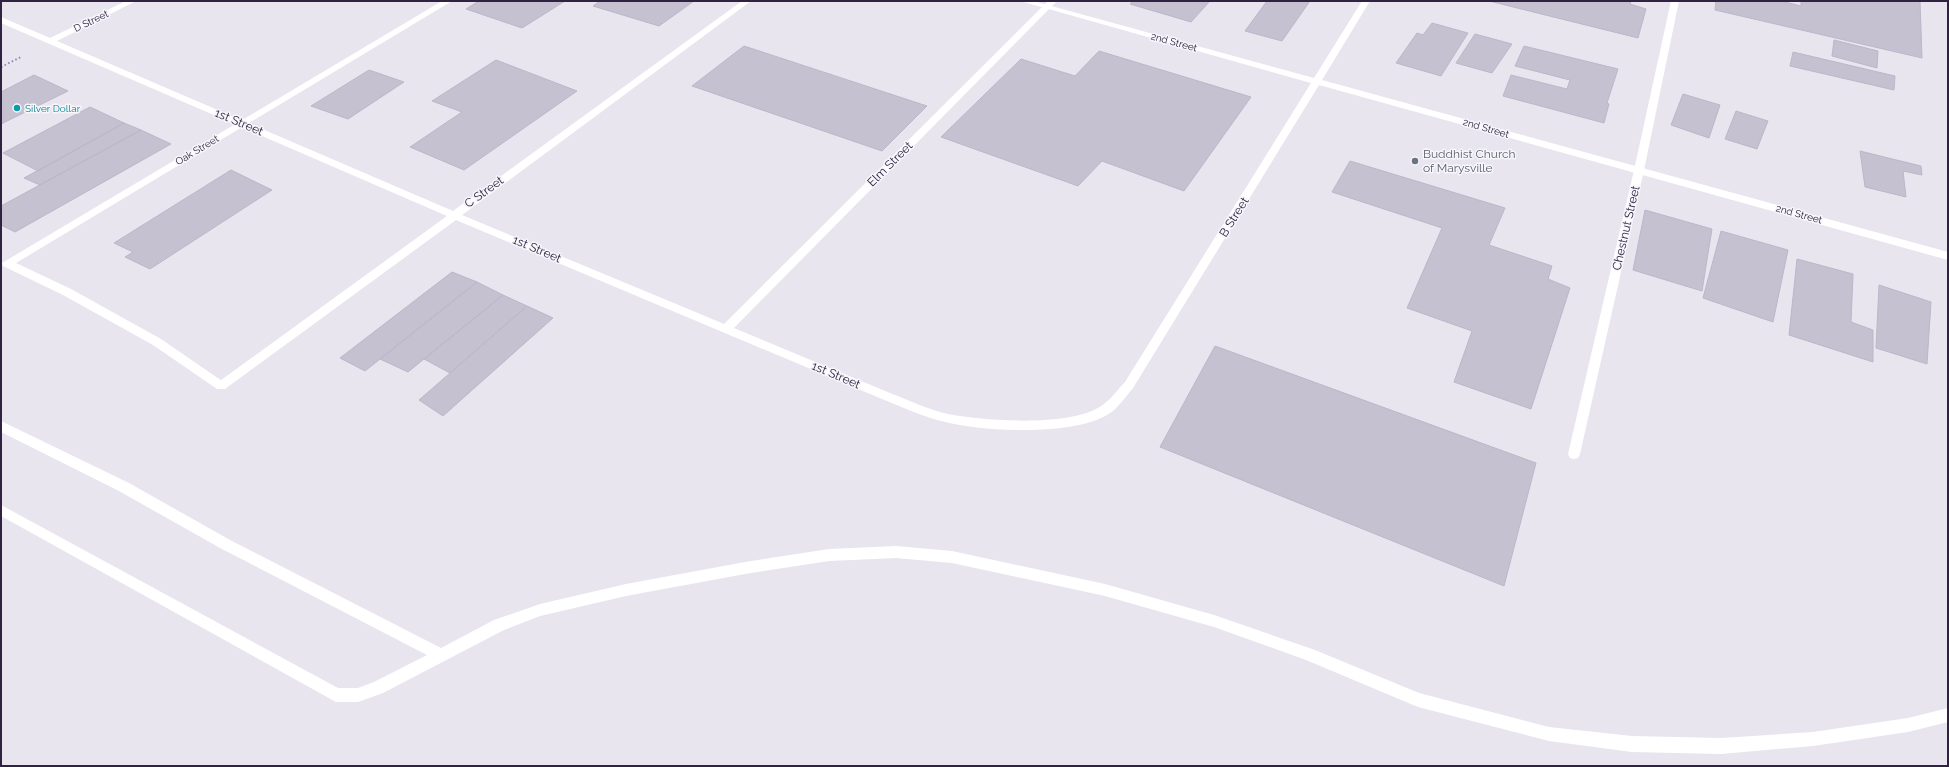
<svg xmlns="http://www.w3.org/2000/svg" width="1949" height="767" font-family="Raleway,sans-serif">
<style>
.building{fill:#c5c1d0;stroke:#bcb7c9}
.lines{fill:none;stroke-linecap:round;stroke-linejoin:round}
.path{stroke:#9585b3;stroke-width:2;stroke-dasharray:1.5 2.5;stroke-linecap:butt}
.lane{fill:#fff;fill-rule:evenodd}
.street{fill:#fff;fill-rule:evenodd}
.culture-dot{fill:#0f9aa8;stroke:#f7f6fb;stroke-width:1.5}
.worship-dot{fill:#6b7280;stroke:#f7f6fb;stroke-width:1.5}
.labels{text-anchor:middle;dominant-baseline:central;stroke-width:3;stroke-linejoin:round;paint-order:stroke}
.far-street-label{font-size:10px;fill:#302342;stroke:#f7f6fb}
.far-culture-label{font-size:10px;fill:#0d838f;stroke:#f7f6fb;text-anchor:start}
.street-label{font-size:12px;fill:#302342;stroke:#f7f6fb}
.worship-label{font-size:12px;fill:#5b616d;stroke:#f7f6fb;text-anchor:start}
</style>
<rect width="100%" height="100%" fill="#e8e5ef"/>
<path class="building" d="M479,1H565L522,28L466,9Z
M600,1H694L659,26L593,6Z
M1133,1H1210L1191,22L1130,4Z
M1267,1H1310L1282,41L1245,31Z
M1489,1H1631L1630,4L1646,9L1638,38Z
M1716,1H1781L1801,6V1H1920L1922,58L1715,10Z
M1432,23L1468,33L1441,76L1396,63L1417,33L1423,35Z
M1475,34L1512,44L1492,73L1456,63Z
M1834,40L1878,51L1877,68L1832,56Z
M744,46L927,106L882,151L692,86Z
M1524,46L1618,69L1607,103L1609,104L1604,123L1503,96L1511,75L1567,89L1570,80L1515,66Z
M1099,51L1251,97L1184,191L1102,161L1078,186L941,137L1021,59L1075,76Z
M1793,52L1895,76L1894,90L1790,66Z
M496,60L577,91L464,170L410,147L462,112L432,101Z
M369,70L404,82L348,119L311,106Z
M34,75L68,91L1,124V92Z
M1683,94L1720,105L1709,138L1671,125Z
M90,107L124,123L38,171L3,153Z
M1736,111L1768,121L1757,149L1725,139Z
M124,123L141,130L40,185L24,178Z
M141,130L171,144L15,232L1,225V206Z
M1860,151L1921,166L1922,175L1903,171L1906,197L1865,187Z
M1350,161L1505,208L1489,245L1552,266L1548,279L1570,288L1531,409L1454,382L1472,331L1407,308L1442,228L1332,192Z
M231,170L272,190L150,269L125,257L133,252L114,243Z
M1645,210L1712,229L1702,291L1633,270Z
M1721,231L1788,250L1773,322L1703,298Z
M1797,259L1853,274L1851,322L1873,330V362L1789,335Z
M452,272L477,282L365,371L340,358Z
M477,282L503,295L408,372L380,359Z
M1879,285L1931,302L1927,364L1876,348Z
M503,295L527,306L450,373L424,359Z
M527,306L553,318L443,416L419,400Z
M1215,346L1536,463L1504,586L1160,447Z"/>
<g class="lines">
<path class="path" d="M1,67L21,57"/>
<path class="lane" d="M442,1H452L16,263L71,289L161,339L225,383L227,386L225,389H217L153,345L63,295L3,266L2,263Z
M1048,1H1057L731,331H723L721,328L723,325Z
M1671,1H1679L1644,170L1580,454L1578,458L1574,459L1570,458L1568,454L1634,170Z
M1,421L129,483L230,540L441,648L494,620L540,604L626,584L745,562L829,549L896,546L952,551L1105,584L1214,615L1315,650L1419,693L1549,727L1632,736L1721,738L1813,732L1908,718L1948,708V722L1908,732L1813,746L1721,754L1632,752L1549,741L1418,707L1306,660L1214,627L1105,596L952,563L896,558L829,561L745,574L626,596L540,616L504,630L383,693L358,702H336L1,516V505L338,688H358L374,682L427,655L220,548L119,491L1,432Z"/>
<path class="street" d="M126,1H136L57,41L453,211L742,1H751L462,215L890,393C909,400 929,410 948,414C984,421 1074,428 1104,404C1112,398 1118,389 1125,382L1311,83L1020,1H1033L1314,78L1362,1H1370L1322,80L1948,252V260L1319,85L1133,388C1127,395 1120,405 1113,411C1080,437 984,432 945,422C924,417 902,407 882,399L456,220L225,389H217L215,386L217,383L447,216L1,23V17L50,38Z"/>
</g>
<circle class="culture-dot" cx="17" cy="108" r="4"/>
<circle class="worship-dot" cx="1415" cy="161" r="4"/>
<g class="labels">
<g class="far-street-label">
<text transform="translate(91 21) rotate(-26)">D Street</text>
<text transform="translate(1174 42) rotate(15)">2nd Street</text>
<text transform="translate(1486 128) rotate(16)">2nd Street</text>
<text transform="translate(197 150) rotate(-31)">Oak Street</text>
<text transform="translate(1799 214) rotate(15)">2nd Street</text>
</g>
<g class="far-culture-label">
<text x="25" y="108">Silver Dollar</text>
</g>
<g class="street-label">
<text transform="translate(239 122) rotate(23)">1st Street</text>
<text transform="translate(890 164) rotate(-45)">Elm Street</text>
<text transform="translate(484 192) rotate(-36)">C Street</text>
<text transform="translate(1234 217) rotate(-58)">B Street</text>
<text transform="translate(1626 228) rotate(-77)">Chestnut Street</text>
<text transform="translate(537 249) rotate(23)">1st Street</text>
<text transform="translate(836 375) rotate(23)">1st Street</text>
</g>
<g class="worship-label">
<text x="1423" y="154">Buddhist Church<tspan x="1423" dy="14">of Marysville</tspan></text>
</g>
</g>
<rect width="1949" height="767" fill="none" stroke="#302342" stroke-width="4"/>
</svg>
